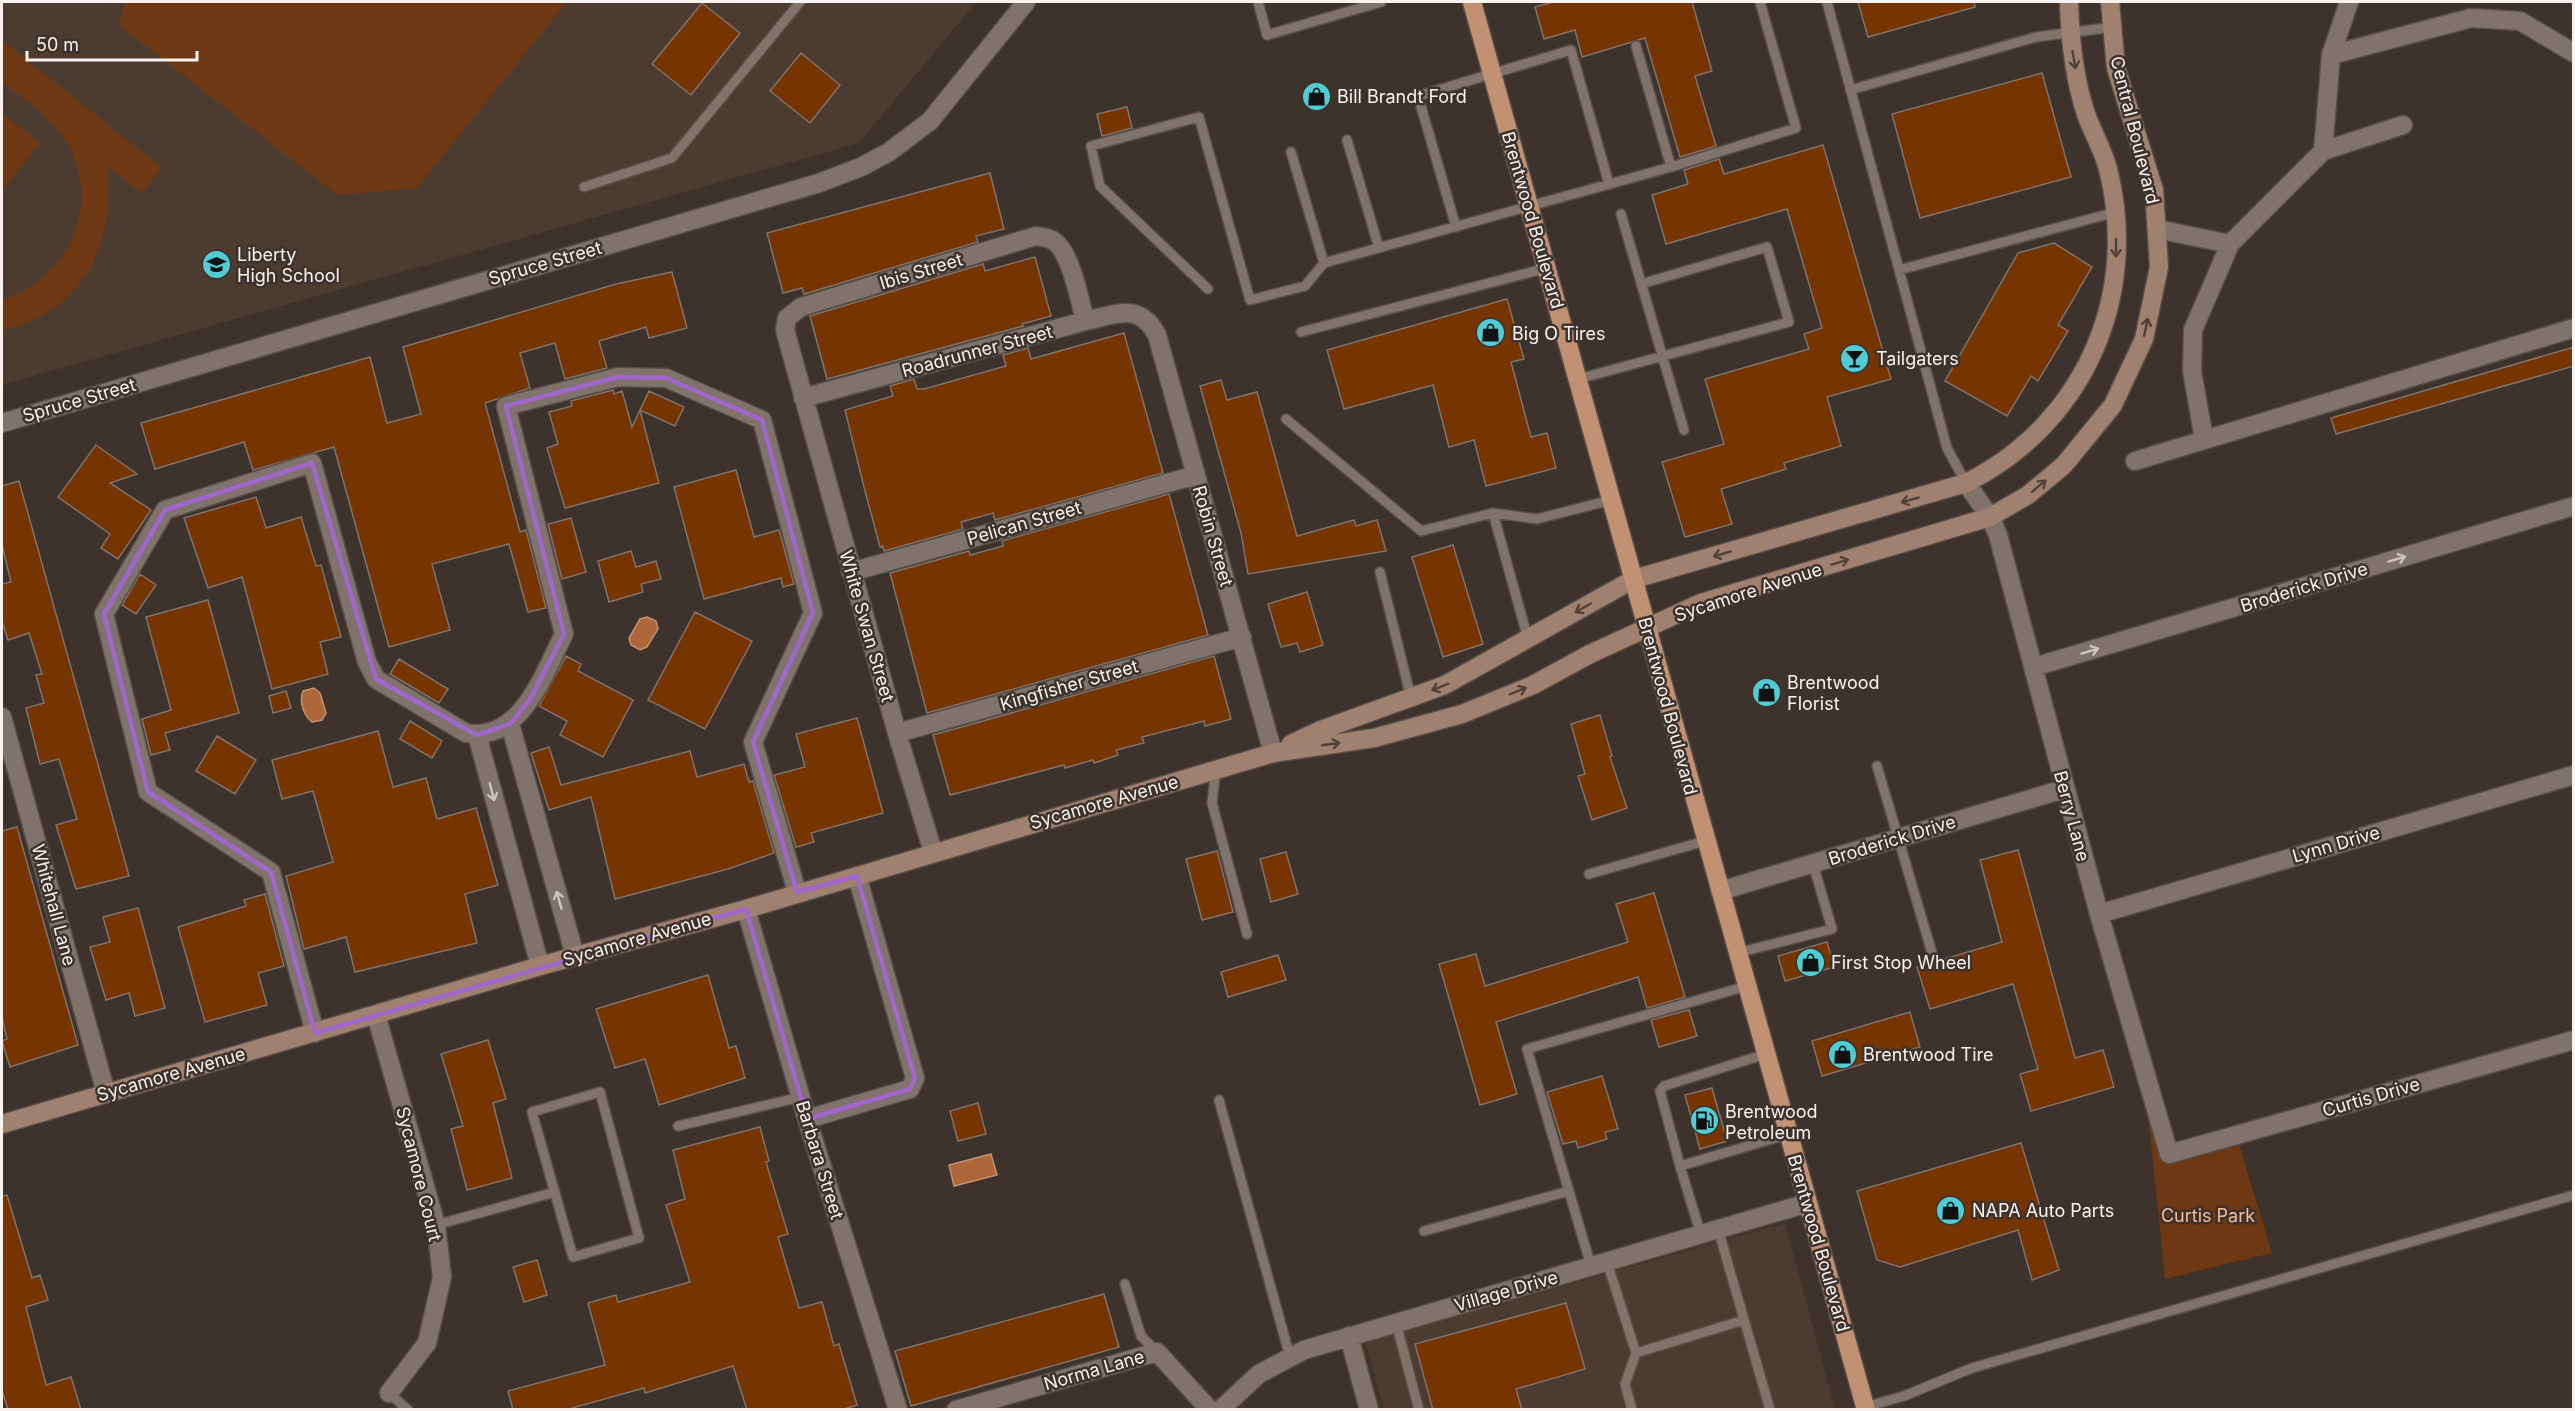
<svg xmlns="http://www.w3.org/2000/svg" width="2575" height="1411" font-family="Inter,sans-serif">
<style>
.built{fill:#4c3b31}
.green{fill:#6d3813}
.water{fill:#ad673b;stroke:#c49171;stroke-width:1.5}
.building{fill:#753400;stroke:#7f736c;stroke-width:1.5}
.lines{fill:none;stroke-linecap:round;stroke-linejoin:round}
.lane-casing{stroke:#574e48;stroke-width:12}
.street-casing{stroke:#574e48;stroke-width:21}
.secondary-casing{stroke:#574e48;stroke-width:21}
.primary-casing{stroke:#574e48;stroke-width:21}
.lane{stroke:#7f736c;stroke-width:9}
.street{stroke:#7f736c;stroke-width:18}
.secondary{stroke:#a0816f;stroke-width:18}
.primary{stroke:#c29072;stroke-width:18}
.oneway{stroke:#514239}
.oneway2{stroke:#cec6c0}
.marked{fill:none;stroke:#a167cd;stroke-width:4.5;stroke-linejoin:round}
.labels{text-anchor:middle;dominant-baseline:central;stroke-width:5;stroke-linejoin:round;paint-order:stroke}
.poi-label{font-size:18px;fill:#f9f2ee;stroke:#3d322c;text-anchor:start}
.street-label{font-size:18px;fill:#f9f2ee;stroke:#3d322c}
.park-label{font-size:18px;fill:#f8bd9a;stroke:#3d322c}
</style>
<rect width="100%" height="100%" fill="#3d322c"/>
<path class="built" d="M2,2H976L859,143L2,385Z
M1785,1223L1835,1409H1384L1365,1342Z"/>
<path class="green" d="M125,2H567L417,188L337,195L119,25Z
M2,40L162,168L142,193L107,166C117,242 83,314 2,330V300C69,280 106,199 63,137C48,114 23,99 2,82Z
M2,113L40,143L2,191Z
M2148,1113L2152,1132L2167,1159L2184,1161L2239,1144L2272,1253L2165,1279Z"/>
<path class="water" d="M647,617L656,621L658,629L647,647L640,650L631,645L629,638L640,619Z
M314,688L320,693L326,713L322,720L312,722C303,715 299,701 303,691Z
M991,1154L997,1175L954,1186L949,1165Z"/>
<path class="building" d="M1553,2H1692L1712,71L1695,76L1716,146L1680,157L1645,38L1582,57L1575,30L1544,39L1535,7Z
M1858,2H1974L1975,7L1868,37Z
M702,3L740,33L691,95L652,64Z
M801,53L840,85L810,123L770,91Z
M2042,73L2071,177L1920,218L1892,114Z
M1127,107L1132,128L1102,136L1097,114Z
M1823,145L1891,379L1827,397L1841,446L1784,463L1786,469L1721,489L1732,524L1685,537L1662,462L1724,444L1705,379L1809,349L1804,334L1822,328L1787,209L1666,244L1652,195L1688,184L1684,170L1719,159L1724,174Z
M990,173L1004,229L976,236L978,242L804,294L802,288L783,293L767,233Z
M2054,243L2092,267L2058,325L2068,331L2038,381L2031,376L2007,416L1945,381L2018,253Z
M1035,257L1051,316L1022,324L1023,326L827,379L810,316L983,264L985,271Z
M672,272L687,328L649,338L646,327L599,341L607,368L565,379L555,343L520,353L530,388L485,403L520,532L526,530L546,608L528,612L509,544L432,564L450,630L389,647L334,447L253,470L244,442L155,469L141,423L370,357L387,423L421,414L403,347L616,284Z
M1507,299L1524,359L1511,362L1531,437L1547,433L1556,468L1486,486L1474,440L1449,447L1433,385L1344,409L1327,350Z
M1124,333L1163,473L995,520L993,513L961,522L963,529L884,551L883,546L880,547L864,487L845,410L893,396L890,386L914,379L917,389H924L1006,366L1003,355L1028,348L1031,359Z
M2574,347V366L2336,434L2331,418Z
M1221,380L1227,400L1257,392L1297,536L1354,520L1356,526L1377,520L1386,551L1248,574L1241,533L1200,386Z
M613,390L614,394L622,391L632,427L649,391L684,407L675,426L640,410L659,483L565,508L547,448L558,444L549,412L572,406L571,401Z
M96,445L137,474L110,483L151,510L118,559L101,548L110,534L58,497Z
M736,470L754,537L779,530L794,584L783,587L781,578L704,599L674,487Z
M19,481L129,876L76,889L56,825L77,819L59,759L40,764L26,708L44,703L36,675L42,674L29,633L8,640L2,621V584L11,582L2,545V486Z
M1169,494L1208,635L927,713L890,573L969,551L970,555L1003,546L1002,541Z
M256,497L266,528L301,517L316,566L321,565L341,637L320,642L328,674L272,689L242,577L208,588L184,518Z
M571,518L586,572L562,579L548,524Z
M1453,545L1483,644L1443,657L1412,557Z
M631,551L636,567L656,561L661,579L641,584L643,592L609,602L598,561Z
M140,574L156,585L136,614L122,605Z
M1307,592L1323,645L1300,652L1297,643L1281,647L1268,604Z
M208,600L239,713L165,733L170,750L151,755L142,719L171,710L146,617Z
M695,612L752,641L705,729L648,700Z
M566,656L581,664L578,671L633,700L603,757L560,735L567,721L539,706Z
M1214,656L1231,719L1205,726L1204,721L1142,737L1144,743L1116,750L1118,755L1094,763L1093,760L1065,768L1064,765L950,795L933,735Z
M399,659L448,689L439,703L390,674Z
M286,691L291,708L273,713L269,696Z
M1600,715L1612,756L1610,757L1627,808L1592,820L1578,776L1585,774L1571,724Z
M857,718L883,813L811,833L814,842L796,847L774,775L805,767L796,734Z
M410,721L442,741L432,758L400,739Z
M378,731L393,787L426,778L437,819L476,808L498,885L465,894L477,943L355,972L346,937L304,949L286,876L333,862L313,791L282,799L272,760Z
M217,736L256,760L235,794L196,771Z
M549,747L561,785L690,751L697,777L744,764L749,782L753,781L774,853L728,869L615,899L591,797L549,810L531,753Z
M17,827L78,1045L10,1067L2,1041L7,1039L2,1018V831Z
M2018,850L2075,1058L2103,1050L2114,1087L2031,1111L2020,1074L2038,1069L2013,984L1930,1009L1917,967L2002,942L1980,860Z
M1217,851L1233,912L1202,920L1186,859Z
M1286,852L1298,894L1271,902L1260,859Z
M1654,893L1685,997L1647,1008L1638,977L1496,1022L1517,1094L1480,1105L1439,964L1476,954L1485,986L1628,942L1616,904Z
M265,894L284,966L258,973L267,1005L205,1022L178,927L246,906L244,900Z
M138,908L165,1008L135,1016L129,993L106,1000L90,947L110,942L103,917Z
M1827,942L1834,967L1785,981L1778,956Z
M1278,955L1286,980L1228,997L1221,972Z
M708,975L729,1048L736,1046L745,1078L659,1105L645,1059L615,1068L596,1009Z
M1689,1010L1697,1036L1659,1047L1651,1020Z
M1910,1012L1920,1047L1822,1076L1812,1041Z
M488,1040L506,1099L493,1103L512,1178L467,1190L451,1129L463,1126L441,1054Z
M1602,1076L1618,1129L1605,1132L1607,1139L1578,1148L1576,1141L1563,1144L1547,1092Z
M1712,1088L1727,1141L1700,1149L1685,1095Z
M978,1103L986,1134L958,1141L950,1111Z
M760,1127L769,1161L766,1162L788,1234L778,1237L799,1308L822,1302L834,1346L839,1344L857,1405L841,1410H747L733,1366L645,1393L644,1388L565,1410H513L508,1391L605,1365L588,1303L616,1295L618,1302L690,1282L666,1205L685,1199L673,1150Z
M2021,1143L2059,1270L2032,1280L2018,1230L1900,1267L1877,1260L1857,1191Z
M7,1195L32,1278L40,1275L48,1300L26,1307L46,1385L71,1377L81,1410H8L2,1390V1196Z
M537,1260L547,1295L524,1302L513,1267Z
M1104,1294L1119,1347L911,1406L895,1351Z
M1566,1303L1585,1369L1516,1389L1522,1410H1433L1415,1344Z"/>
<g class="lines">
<defs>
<path id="lane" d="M1258,2L1267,35L1381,2
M1827,2L1947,448L1966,483
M1636,46L1671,167
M1850,90L2036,37L2113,27
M1347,140L1379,248
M1291,152L1324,263
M584,187L672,158L800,2
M1621,214L1684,430
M1456,227L1418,96L1571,50L1609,184
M1899,270L2116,212
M1208,289L1100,186L1091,146L1199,117L1250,300L1305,286L1324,263L1671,167L1796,128L1760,2
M1301,332L1547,268
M1578,379L1789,322L1767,247L1641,284
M1286,419L1421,531L1493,513L1528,639
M1493,513L1537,519L1611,500
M1380,572L1411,698
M1877,766L1932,953
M1216,769L1212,803L1247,934
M1589,874L1705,841
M1737,953L1832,929L1813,864
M1766,1054L1664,1086L1660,1091L1680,1166L1789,1134
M600,1092L639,1238L573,1257L532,1112Z
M1219,1100L1290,1357
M678,1126L801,1097
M1680,1166L1701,1235
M436,1225L555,1192
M1718,1229L1770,1410
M1424,1231L1569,1191
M1607,1262L1636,1353L1625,1384L1632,1410
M1591,1266L1527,1049L1747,986
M1125,1284L1141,1336L1157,1352
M1396,1323L1419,1410
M1636,1353L1744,1320
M389,1393L408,1410
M1865,1407L1904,1396L1972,1368L2574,1195"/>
<path id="street" d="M2331,55L2471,18L2520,21L2574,53
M2323,151L2331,55L2349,2
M2157,229L2230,244
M803,398L1085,321C1115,315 1139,301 1157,335L1273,753
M2,423L819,183L861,167L889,152L930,121L1026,2
M2204,439L2192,371L2193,330L2230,244L2323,151L2403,125
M2135,461L2574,328
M1966,483L1990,517L1998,535L2099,914L2169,1154L2574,1040
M851,572L1196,475
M2034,667L2574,506
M2,717L106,1093
M510,724L575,956
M897,733L1242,637
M477,735L540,966
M933,852L897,733L785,330L787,318L801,307L1036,236C1040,237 1046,237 1050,239C1070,246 1080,301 1085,321
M1720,891L2064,789
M746,909L807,1119L898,1410
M2099,914L2574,775
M376,1015L436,1225L442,1277L427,1343L389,1393
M315,1033L271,872L148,792L104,614L165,510L312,463L367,662L376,679L466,733C521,743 544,673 564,634L506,406L618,377L666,378L762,420L813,613L753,742L797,892
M807,1119L910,1089L915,1078L857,876
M1349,1336L1369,1410
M956,1410L1157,1352L1210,1410
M1220,1410L1259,1374L1304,1350L1808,1203"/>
<path id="secondary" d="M1291,744L1321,730L1445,685L1634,579L1966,483C2082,425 2139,300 2109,173C2105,153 2093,134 2086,114C2074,78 2070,39 2069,2
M2,1124L540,966L746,909L1273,753L1374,738L1462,714L1533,685L1590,654L1701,603L1990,517L2028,495L2064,465L2113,405L2144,339L2159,267L2154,190L2116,68L2110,2"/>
<path id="primary" d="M1472,2L1866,1410"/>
</defs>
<use href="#lane" class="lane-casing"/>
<use href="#street" class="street-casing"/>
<use href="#secondary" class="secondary-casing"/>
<use href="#primary" class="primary-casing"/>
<use href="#lane" class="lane"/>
<use href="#street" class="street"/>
<use href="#secondary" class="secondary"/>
<use href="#primary" class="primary"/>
</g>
<defs><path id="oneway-shaft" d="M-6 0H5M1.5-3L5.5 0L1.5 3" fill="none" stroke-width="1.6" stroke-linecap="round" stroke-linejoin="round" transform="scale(1.5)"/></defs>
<g class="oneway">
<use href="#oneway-shaft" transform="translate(2074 60) rotate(80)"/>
<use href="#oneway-shaft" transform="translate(2116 248) rotate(90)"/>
<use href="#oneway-shaft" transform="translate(2146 327) rotate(-78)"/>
<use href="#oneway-shaft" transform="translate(2039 486) rotate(-40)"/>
<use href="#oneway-shaft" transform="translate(1910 500) rotate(164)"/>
<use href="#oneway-shaft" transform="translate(1722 554) rotate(164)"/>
<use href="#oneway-shaft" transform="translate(1840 562) rotate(-17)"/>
<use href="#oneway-shaft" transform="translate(1583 608) rotate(150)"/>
<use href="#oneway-shaft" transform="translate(1440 687) rotate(158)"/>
<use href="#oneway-shaft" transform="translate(1518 691) rotate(-22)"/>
<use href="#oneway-shaft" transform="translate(1331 744) rotate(-8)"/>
</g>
<g class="oneway2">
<use href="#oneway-shaft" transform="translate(2397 559) rotate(-17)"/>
<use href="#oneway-shaft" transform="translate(2090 651) rotate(-17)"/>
<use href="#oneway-shaft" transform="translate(492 792) rotate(75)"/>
<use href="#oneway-shaft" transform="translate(559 900) rotate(-106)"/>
</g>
<path class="marked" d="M618,377L666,378L762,420L813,613L753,742L797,892L857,876L915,1078L910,1089L807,1119L746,909L315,1033L271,872L148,792L104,614L165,510L312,463L376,679L477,735L510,724L529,701L564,634L506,406Z"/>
<defs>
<symbol id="shop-disc" viewBox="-11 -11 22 22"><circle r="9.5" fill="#51ccd4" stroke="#3d322c"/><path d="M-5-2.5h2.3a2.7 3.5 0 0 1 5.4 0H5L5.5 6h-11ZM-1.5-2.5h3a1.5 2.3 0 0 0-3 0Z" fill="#111"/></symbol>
<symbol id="school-disc" viewBox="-11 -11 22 22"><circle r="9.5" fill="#51ccd4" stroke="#3d322c"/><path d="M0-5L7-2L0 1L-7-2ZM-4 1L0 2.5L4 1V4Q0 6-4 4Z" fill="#111"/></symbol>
<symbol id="bar-disc" viewBox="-11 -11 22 22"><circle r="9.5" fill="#51ccd4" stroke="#3d322c"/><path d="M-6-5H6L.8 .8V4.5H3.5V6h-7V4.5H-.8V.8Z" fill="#111"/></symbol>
<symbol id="fuel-disc" viewBox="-11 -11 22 22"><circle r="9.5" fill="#51ccd4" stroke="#3d322c"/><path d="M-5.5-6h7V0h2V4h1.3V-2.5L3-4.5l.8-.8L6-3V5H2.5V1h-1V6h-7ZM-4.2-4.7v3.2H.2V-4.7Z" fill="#111"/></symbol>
</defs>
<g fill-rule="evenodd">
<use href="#shop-disc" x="1300" y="80" width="33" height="33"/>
<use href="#school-disc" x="200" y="248" width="33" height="33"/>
<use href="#shop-disc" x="1474" y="316" width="33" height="33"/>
<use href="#bar-disc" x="1838" y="342" width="33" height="33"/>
<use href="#shop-disc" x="1750" y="676" width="33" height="33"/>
<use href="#shop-disc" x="1794" y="946" width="33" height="33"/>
<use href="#shop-disc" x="1826" y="1038" width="33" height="33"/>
<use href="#fuel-disc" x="1688" y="1104" width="33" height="33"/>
<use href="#shop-disc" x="1934" y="1194" width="33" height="33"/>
</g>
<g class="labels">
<g class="poi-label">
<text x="1337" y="96">Bill Brandt Ford</text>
<text x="237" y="254">Liberty<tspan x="237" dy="21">High School</tspan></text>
<text x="1512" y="333">Big O Tires</text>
<text x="1876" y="358">Tailgaters</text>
<text x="1787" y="682">Brentwood<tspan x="1787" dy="21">Florist</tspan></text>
<text x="1831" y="962">First Stop Wheel</text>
<text x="1863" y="1054">Brentwood Tire</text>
<text x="1725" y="1111">Brentwood<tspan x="1725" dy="21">Petroleum</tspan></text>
<text x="1972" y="1210">NAPA Auto Parts</text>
</g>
<g class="street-label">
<text transform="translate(2135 130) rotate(76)">Central Boulevard</text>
<text transform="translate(1533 220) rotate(74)">Brentwood Boulevard</text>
<text transform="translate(545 263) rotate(-16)">Spruce Street</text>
<text transform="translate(921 271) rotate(-17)">Ibis Street</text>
<text transform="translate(977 351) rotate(-15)">Roadrunner Street</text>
<text transform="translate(79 400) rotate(-16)">Spruce Street</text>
<text transform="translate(1024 523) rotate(-16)">Pelican Street</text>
<text transform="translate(1213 536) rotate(74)">Robin Street</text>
<text transform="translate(2304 587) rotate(-17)">Broderick Drive</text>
<text transform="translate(1748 592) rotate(-18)">Sycamore Avenue</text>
<text transform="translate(867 626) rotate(74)">White Swan Street</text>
<text transform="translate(1069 685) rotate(-16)">Kingfisher Street</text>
<text transform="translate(1668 706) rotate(75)">Brentwood Boulevard</text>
<text transform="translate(1104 802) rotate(-16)">Sycamore Avenue</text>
<text transform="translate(2072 816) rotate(75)">Berry Lane</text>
<text transform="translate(1892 840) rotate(-17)">Broderick Drive</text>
<text transform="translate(2336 844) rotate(-16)">Lynn Drive</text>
<text transform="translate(54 905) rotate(75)">Whitehall Lane</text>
<text transform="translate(637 939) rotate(-16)">Sycamore Avenue</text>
<text transform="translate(171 1074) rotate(-16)">Sycamore Avenue</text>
<text transform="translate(2371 1097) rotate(-16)">Curtis Drive</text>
<text transform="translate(820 1160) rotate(73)">Barbara Street</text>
<text transform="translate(419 1174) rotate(76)">Sycamore Court</text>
<text transform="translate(1819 1243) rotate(74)">Brentwood Boulevard</text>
<text transform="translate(1506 1291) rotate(-16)">Village Drive</text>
<text transform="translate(1094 1370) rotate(-16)">Norma Lane</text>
</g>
<g class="park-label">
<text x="2208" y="1215">Curtis Park</text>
</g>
</g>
<rect width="2575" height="1411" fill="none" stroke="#f9f2ee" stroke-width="6"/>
<path d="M27 51v9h170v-9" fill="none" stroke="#f9f2ee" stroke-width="3"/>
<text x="36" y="51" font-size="18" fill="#f9f2ee" stroke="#3d322c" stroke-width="4.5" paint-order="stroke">50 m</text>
</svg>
